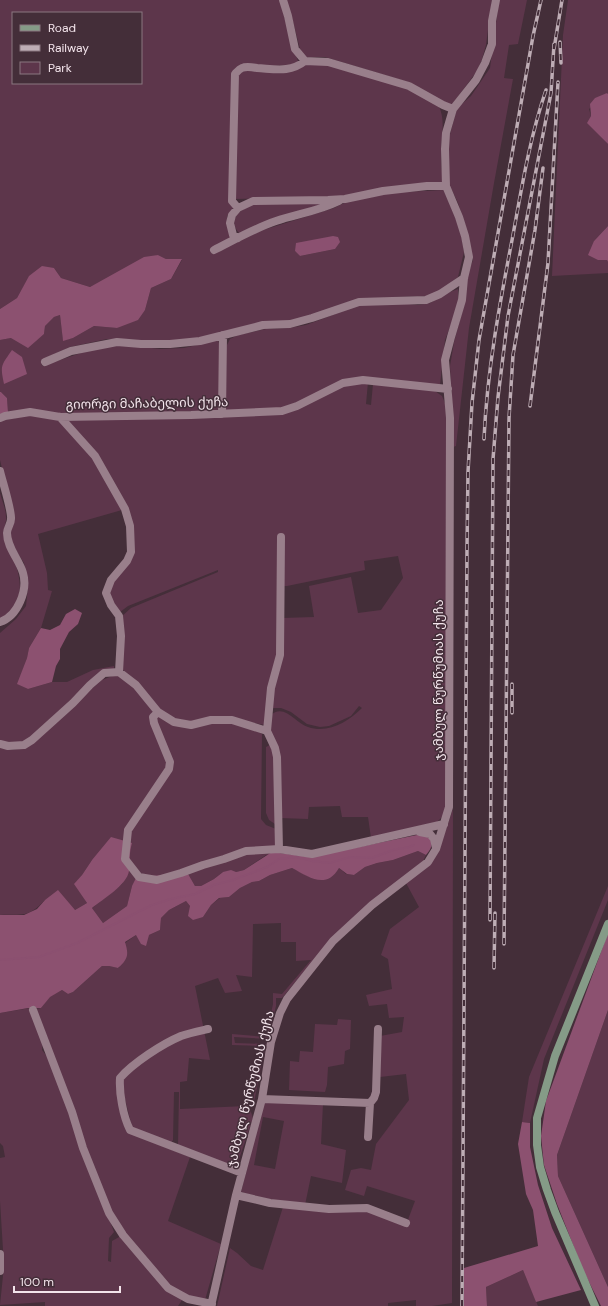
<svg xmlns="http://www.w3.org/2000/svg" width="608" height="1306" font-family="'DM Sans','Noto Sans Georgian',sans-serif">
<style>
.green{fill:#5d364b;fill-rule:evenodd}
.forest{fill:#8c5170}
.water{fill:#8b5070}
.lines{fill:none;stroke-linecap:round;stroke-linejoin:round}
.stream{stroke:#8b5070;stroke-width:2}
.minor{stroke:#997f8b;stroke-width:8}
.secondary{stroke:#859b87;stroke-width:8}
.rail-casing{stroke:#beadb5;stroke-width:3.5}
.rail{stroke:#442e39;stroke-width:2;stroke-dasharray:6;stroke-linecap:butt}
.labels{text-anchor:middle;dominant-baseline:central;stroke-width:3;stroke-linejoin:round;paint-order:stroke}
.street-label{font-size:13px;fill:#f3e4eb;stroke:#442e39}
</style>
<rect width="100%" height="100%" fill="#442e39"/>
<path class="green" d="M0,0H280L291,42L298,61L297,63L293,65L238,67L234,207L227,216L229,230L232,238L210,249L212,254L260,231L334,208C364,191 410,192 444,190L460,229L464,252L458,277L440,291L427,296L395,297L311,316L197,338L170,341L107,339L70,347L41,360L42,366L96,348L127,345L160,349L184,348L218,340L220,347L219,409L213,411L59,414L8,412L7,398L1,392H0V340L11,338L37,339L44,334L45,326L54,317L60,315L63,340L73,338L94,326L117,328L145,310L151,288L171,279L182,260L166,259L158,255L90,287L61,278L54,268L29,277L17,298L0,309ZM13,13H141V83H13ZM335,249L300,256L295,251Z
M286,0H492L486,45L482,59L477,71L451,106L411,83L325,57H305L300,49L291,14Z
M499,0H527L518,44L509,45L504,78L513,79L494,183L469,328L456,446L453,447L452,400L450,366L454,342L465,302L466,279L473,260L468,234L458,203L449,184V138L457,108L471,96L490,68Z
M568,0H608V94L607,93L589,109L591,116L588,123L608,144V226L594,241L598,260H607L608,262V273L552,276L563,35Z
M308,63L329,65L407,88L439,106C446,123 441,136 441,154C441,163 442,173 443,183L338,197L235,199L237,77L241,72L244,71Z
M328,202L239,233C226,218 242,207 257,204C264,203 272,204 279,204C295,203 312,203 328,202Z
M458,289V303L455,314L445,340L440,385L367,378L278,409L226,411L225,349L230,339L238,335L266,329L289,328L306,325L359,305L399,303L418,305L430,303L447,293Z
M356,382H368L366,404L371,405L373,384L375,383L432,389L442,396L445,403L447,411L449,591L446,808L443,816L437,822L371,838L368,817H342L340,806L309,807L308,819L280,818L278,757L270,733V716C284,702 295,723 308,727C328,734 348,722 362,708L359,706L351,716L329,726L320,727L307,724L291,712L281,708H272L270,706L272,689L282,657V618L314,617L309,586L351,577L358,613L381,610L403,578L398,556L364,561L365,570L287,586H284L282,583L283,536H279V656L269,688L265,725L232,719L212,718L191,723L174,720L160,711L137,684L122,669L123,636L121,617L131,608L218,572V570L128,606L120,612L117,611L113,606L108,594L118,572L129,562L132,556L133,543L128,510L95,454L68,424L67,419L275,414L285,412L343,385Z
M31,415L58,419L94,459L122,510L38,534L47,573L48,590L52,591L41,628L29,648L27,658L18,684L28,689L52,682H67L93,670L114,666V670L31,739L12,745L0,741V633L16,619L26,606L28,587L24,563L10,541L9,532L14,518L0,460V421Z
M0,493C2,501 6,509 6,517C7,521 4,525 5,529C11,560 38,597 0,619Z
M115,675L124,677L166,720L200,724L232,722L255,729L262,734L261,819L266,825L276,829L278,853L266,855L244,870L236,872H223L214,879L201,886H195L187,872L132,886L127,906L103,923L92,908L122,884L129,871V852L92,860L82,875L75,884L87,903L75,910L45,900C28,918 23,914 0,915V748L12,750L25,748L91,688L102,680Z
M270,745L274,753L275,824L269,820L266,813V747Z
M453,809L452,1303L432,1306H416V1300L388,1303V1306H217L230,1248L237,1253L251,1266L263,1270L283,1207L366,1211L406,1225L415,1201L367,1186L364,1196L345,1190L351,1170L361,1168L371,1170L376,1144L409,1100L406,1074L380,1077V1036L402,1032L404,1017L389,1018L387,1004L369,1006L366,995L392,989L388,959L381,955L390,929L419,907L406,883L439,849Z
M418,851L426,855L423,861L307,968L282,998H276V1006L268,1039L234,1037L235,1043L266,1044L254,1102H249V1106L253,1118L236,1168L178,1146L179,1092H174L173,1140L171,1143L132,1127L123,1091L118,1093L127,1132L190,1157L168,1221L221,1244L205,1300L190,1297L168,1286L124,1232L110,1211L34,1009L41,1008L49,997L62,990L68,994L73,992L102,966H109L119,968L125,943L136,935H149L160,930L161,918L169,910L186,901L190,906L203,917L211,905L220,898L229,897L240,888L252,882L259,881L270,875L292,868L310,877L339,868L346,874L354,875L365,867L377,863L393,860ZM281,923V942H296V961L311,960L282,994L273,993V1004L266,1037L232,1034V1045L262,1046L253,1100L247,1099L246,1106L180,1109V1082L187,1081L189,1058L210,1060L195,986L218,978L225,993L242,991L236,975L252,977L253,924Z
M608,886V900L544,1059L530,1123L522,1122L529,1077Z
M30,1008L43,1042L42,1050L52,1063L114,1232L109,1238L108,1261L111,1262L112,1241L121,1236L182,1300L178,1306H45V1302L0,1305L4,1266L0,1201V1158L5,1157L3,1146L0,1143V1013Z
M608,1010V1287L558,1176L557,1155Z
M338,1019L351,1020L350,1049L345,1051L344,1064L328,1067L327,1085L325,1092L289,1090L290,1061L299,1062L300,1051L313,1052L315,1024L337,1025Z
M264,1102L323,1104L321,1144L346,1150L342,1183L311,1176L305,1205L268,1199L241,1192ZM263,1117L284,1121L275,1169L254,1165Z
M523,1270L538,1306H487L486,1287Z"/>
<path class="forest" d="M607,93L608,94V144L587,123L591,116L590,104L595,98Z
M608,226V262L607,260H598L588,255L594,241Z
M158,255L166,259H182L171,279L151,288L145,310L138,320L117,328L94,326L73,338L63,341L60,315L54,317L45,326L44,334L28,348L11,338L0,340V309L17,298L29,276L42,266L54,268L61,278L90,287L144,257Z
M0,392H1L7,398L8,412L0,414Z
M75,609L82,613L78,624L69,632L60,649V659L56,666L52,682L28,689L17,684L27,658L29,648L41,628L50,630L60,625L66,614Z
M417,835C431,835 437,843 426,855L418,851L393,860L377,863L365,867L354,875L347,874L339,868C326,890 309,877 292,868L270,875L259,881L252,882L240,888L229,897L219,898L211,905L203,917L193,920L188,916L190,906L186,901L169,910L161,918L160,930L149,935L146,946L141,944L136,935L125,942C129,955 128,959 118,968L109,966H102L73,992L68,994L62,990L50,997L41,1008H28L0,1013V915H24L37,909L45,900L58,890L75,910L87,903L74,884L82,875L92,860L111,837L132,843C129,853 130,861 129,871C127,885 103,899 92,908L103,923L127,906L132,886L136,878L187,872L195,886H201L214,879L223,872L231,870L236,872L244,870L272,852L310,857Z
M608,933V1010L557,1155L558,1176L608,1287V1306H601L583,1270L557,1204L544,1165L541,1136L546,1101Z
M522,1122L530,1123V1147L538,1185L552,1228L581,1290L536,1302L523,1270L486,1287L487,1306H464V1268L538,1246L533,1210L526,1194L518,1144Z"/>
<path class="water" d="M333,236L338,237L340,242L335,249L300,256L295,251L296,243Z
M12,350L22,357L27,374L4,384C0,365 1,366 12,350Z"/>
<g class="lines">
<path class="stream" d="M0,960L39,957L77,943L152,905L171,899L195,894L214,885L233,880L267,867L279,859L297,857L312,861L330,863L350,857L372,858L393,850L409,847L414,845"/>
<path class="minor" d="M283,0L288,16L295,49L305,61L328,62L409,86L443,105L453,109
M238,208L232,201L235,74C237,72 239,69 242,68C246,66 252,67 257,68C275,69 290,73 305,61
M238,238L233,235L230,223L232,215L238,208L253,201L328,200L345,199L383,191L427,186H446
M214,250C234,240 255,228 276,221C297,214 319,211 339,201
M45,362L71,351L117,342L141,344H170L200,341L263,325L290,324L312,318L359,302L426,300L440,294L464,278
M222,414L223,335
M60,417L95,456L125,509L130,526L131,552L127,561L111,580L106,593L111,605L119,616L121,636L119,672L136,685L158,712L174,722L191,725L211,720H232L267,731
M0,418L5,416L30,412L60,417L191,415L282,411L297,406L343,383L363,380L448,389
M0,471C2,480 12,511 11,519C11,524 7,528 7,533C7,548 19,559 23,573C28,590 18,616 0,622
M158,712L153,717L154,723L170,762L169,769L128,830L125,859L139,877L157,880L181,873L203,865L224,859L246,851L279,849L312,854L444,824
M0,744L8,746L24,745L32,740L73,703L90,685L104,673L119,672
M420,832L430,834L434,839L436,848
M279,849L277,757L275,748L267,731L271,688L280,655L281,537
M33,1010L72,1112L83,1148L109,1213L123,1235L168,1288L188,1299L212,1304
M208,1029C199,1031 189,1033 181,1036C162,1044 133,1063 120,1078C119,1093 123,1116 130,1130L242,1173
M262,1099L370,1103
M368,1137L370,1103L374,1098L376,1092L378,1029
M236,1195L270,1203L329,1209L367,1208L406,1223
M0,1254V1271
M211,1306L236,1195L262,1099L271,1042L280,1013L287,999L333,941L372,905L428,862L436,849L449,807L450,418L445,360L451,337L462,300L464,278L469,257L465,236L459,217L446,186L445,149L446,133L453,109L476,80L485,63L492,44V21L496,0"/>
<path class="secondary" d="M595,1306L555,1212L547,1190L540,1167L537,1145V1118L555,1056L608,924"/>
<defs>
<path id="rail" d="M560,42L561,63
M554,49L562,0
M530,406L548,263L558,82
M484,439C487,370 500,302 513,235C522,186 530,137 546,90
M512,713V684
M490,920L493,459L498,397L508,316L551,93L554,44
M504,944L509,418L513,355L535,230L543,168
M494,968L495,913
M462,1306L467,548L468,472L472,403L479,340L533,36L541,0"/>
</defs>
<use href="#rail" class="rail-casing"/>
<use href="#rail" class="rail"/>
</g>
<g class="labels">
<g class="street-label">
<text transform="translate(147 403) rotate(-1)">გიორგი მაჩაბელის ქუჩა</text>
<text transform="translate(438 680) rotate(-90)">ჯამბულ წურწუმიას ქუჩა</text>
<text transform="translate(250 1089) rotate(-76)">ჯამბულ წურწუმიას ქუჩა</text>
</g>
</g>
<rect x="12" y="12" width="130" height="72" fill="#442e39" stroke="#8a7780"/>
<rect x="20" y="25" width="20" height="6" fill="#859b87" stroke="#8a7780"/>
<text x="48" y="32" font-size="12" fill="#f3e4eb">Road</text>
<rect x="20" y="45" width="20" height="6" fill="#beadb5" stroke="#8a7780"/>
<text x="48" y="52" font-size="12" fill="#f3e4eb">Railway</text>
<rect x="20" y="62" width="20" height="12" fill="#5d364b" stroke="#8a7780"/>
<text x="48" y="72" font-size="12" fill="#f3e4eb">Park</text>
<path d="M14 1286v6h106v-6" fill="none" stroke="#f3e4eb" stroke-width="2"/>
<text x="20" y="1286" font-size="12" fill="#f3e4eb" stroke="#442e39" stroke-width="3" paint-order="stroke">100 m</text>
</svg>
